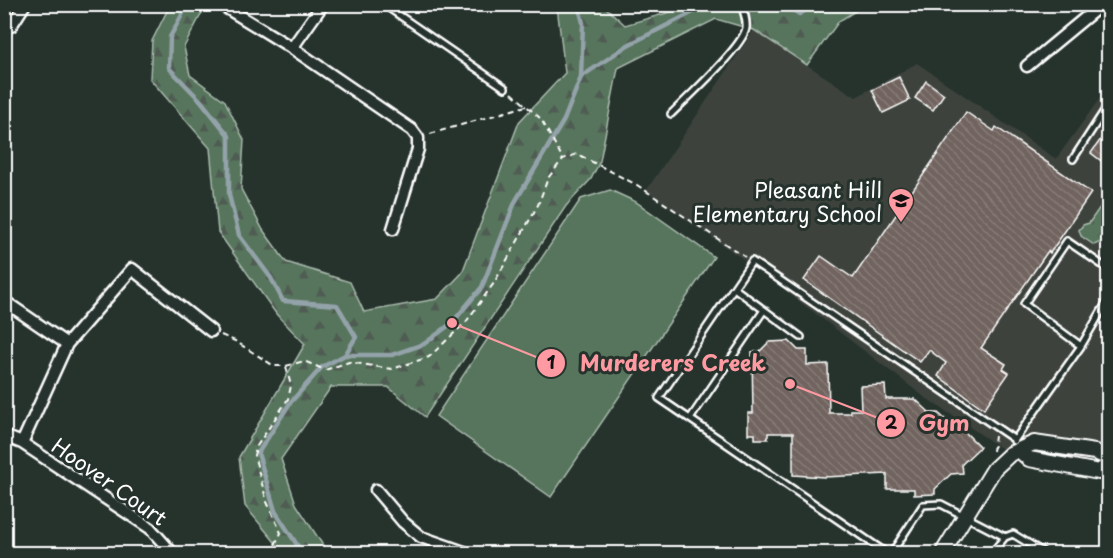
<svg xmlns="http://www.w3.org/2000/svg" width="1113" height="558" font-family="'Playpen Sans',sans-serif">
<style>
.built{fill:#3c423c}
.forest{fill:url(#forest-firs);stroke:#aabaae;stroke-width:1.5}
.park{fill:url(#park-crowns);stroke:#aabaae;stroke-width:1.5}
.garden{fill:#56745c;stroke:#aabaae;stroke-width:1.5}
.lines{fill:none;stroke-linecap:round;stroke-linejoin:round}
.stream{stroke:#94a3aa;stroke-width:4.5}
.building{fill:url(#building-back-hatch);stroke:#fff;stroke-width:1.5}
.service-casing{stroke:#fff;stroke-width:10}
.minor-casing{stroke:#fff;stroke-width:15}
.tertiary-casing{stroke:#fff;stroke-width:18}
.path{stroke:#fff;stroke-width:2;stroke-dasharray:6 4.5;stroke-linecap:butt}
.service{stroke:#26332d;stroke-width:5}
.minor{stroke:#26332d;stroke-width:10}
.tertiary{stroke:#26332d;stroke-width:14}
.labels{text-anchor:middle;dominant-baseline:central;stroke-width:6;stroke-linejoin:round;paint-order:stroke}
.poi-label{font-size:21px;fill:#fff;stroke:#26332d;text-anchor:end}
.street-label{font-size:21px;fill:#fff;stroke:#26332d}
.leader{fill:none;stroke:#ff9aa2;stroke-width:2}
.callout-dot{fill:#ff9aa2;stroke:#26332d;stroke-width:2}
.mark-label{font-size:18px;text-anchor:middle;font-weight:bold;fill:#111}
.callout-label{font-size:22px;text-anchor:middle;font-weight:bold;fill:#ff9aa2;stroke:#26332d;stroke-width:6;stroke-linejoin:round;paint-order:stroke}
</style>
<defs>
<pattern id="forest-firs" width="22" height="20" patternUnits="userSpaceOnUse" patternTransform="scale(1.5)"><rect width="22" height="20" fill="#56745c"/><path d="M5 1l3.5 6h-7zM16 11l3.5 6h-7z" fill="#505c52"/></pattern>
<pattern id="park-crowns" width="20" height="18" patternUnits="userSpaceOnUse" patternTransform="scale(1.5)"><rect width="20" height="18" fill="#56745c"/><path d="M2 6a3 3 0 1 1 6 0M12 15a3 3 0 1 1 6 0" fill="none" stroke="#505c52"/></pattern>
<pattern id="building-back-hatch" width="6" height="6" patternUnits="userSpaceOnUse" patternTransform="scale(1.5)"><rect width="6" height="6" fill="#71645e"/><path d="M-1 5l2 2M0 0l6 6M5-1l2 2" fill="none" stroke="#867b76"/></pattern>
</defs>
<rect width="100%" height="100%" fill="#26332d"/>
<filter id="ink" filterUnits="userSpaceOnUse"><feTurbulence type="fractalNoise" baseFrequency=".0167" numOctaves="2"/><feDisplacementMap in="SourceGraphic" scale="12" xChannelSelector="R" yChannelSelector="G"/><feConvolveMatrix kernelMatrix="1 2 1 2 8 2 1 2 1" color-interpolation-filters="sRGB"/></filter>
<g filter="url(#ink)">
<path class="built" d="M754,30L856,97L917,63L1056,159L1108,87V458L1034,443L1010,454L923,396L760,271L646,191Z"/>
<path class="forest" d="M170,5H206L184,47L190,75L225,101L244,140L241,189L263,230L286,262L350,282L364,312L437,299L462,273L519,122L565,73L557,6L554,5H603L625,25L695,5H865L839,21L807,65L754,30L716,19L618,68L600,161L591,179L566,206L425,417L388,387H331L281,459L296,504L328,553H284L245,506L239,457L305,344L277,315L218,232L210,148L150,79L152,41Z"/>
<path class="park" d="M1105,200L1108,202V239L1094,245L1081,236L1079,230L1083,225L1089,223Z"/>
<path class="garden" d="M610,190L636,202L714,257L551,497L436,416L581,199Z"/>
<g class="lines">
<path class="stream" d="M784,4L799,14L816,4
M183,13L170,37L169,68L201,101L229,136V195L239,235L271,278L283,301L337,305L356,337L345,355
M581,77L628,45L709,4
M303,554L275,511L258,453L290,403L322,367L345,355H392L424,344L452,323L482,287L515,202L564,120L581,77L583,23L578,4"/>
</g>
<path class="building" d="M899,77L910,100L883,113L872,90Z
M926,81L944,94L933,110L915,98Z
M966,112L994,131L996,127L1091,193L1050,253L1048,251L981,348L1006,364L1003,369L1009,373L984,409L938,376L946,363L929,350L920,362L804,280L821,256L853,278Z
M1101,139L1108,144V166L1091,153Z
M789,341L798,350H807V365L828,364L829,413H851L850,410H861L860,386L885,385L886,399H915L928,411V413H938L959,431L963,430L980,447L962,464L963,473L951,474L935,489V494L914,495V489H887V474L824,477L793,475V433H768V439H755V434H748V413H753L752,352L760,351L769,342Z"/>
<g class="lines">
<defs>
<path id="service" d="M383,4L505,88
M671,114C687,98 743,47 746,28C747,20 744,12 741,4
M1073,159L1108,105
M734,288L801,337
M1081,346L1024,304L1067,241L1108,269
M690,419L764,310
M1014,441L1081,346L1108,300
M888,554L659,398L752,261L1015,440
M891,554L923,505L941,504L1005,537
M991,554L1005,537L1013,534L1046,554"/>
<path id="minor" d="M220,4L292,48L412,130L418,138V149L393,229
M11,26L25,4
M292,48L323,4
M1027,66L1102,4
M4,301L67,344
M4,436L22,443L150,528L173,554
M22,443L67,344L132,269L211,331
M376,490L403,522L421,537L470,554"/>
<path id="tertiary" d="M1020,451L1029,459L1099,472L1108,465
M942,554L994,469L1010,454L1034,443L1095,452L1108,458"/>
</defs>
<use href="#service" class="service-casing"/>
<use href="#minor" class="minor-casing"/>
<use href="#tertiary" class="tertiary-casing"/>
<path class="path" d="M512,93L541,119L563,159
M430,134L526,106
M221,335L235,341L274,366H286L304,361L325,370L349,362L392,369L429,357L466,322L494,283L538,205L548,178L563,159L577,154L637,185L745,257
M993,451L995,436
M270,554L281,533L267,502L254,455L257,446L288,399L291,386L286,366"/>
<use href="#service" class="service"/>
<use href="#minor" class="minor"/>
<use href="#tertiary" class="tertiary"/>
</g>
</g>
<defs>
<symbol id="school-pin" viewBox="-11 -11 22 30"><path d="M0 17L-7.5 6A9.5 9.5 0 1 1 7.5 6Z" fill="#ff9aa2" stroke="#26332d"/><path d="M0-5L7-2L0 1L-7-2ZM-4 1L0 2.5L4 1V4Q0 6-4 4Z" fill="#111"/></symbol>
</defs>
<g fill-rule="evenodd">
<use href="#school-pin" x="886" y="186" width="30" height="40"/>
</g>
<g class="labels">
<g class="poi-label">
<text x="882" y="189">Pleasant Hill<tspan x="882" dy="24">Elementary School</tspan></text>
</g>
<g class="street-label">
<text transform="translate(110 481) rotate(35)">Hoover Court</text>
</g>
</g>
<path class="leader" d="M452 323L551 363M790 384L891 423"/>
<g class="callout-dot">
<circle cx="452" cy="323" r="6"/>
<circle cx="790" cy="384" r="6"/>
<circle cx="551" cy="363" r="15"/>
<circle cx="891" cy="423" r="15"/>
</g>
<g class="mark-label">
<text x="551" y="369">1</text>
<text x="891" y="429">2</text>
</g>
<g class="callout-label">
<text x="673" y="371">Murderers Creek</text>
<text x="944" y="431">Gym</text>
</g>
<rect width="1113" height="558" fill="none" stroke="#26332d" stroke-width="24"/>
<rect x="12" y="12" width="1089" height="534" fill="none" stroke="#fff" stroke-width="2" filter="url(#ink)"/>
</svg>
